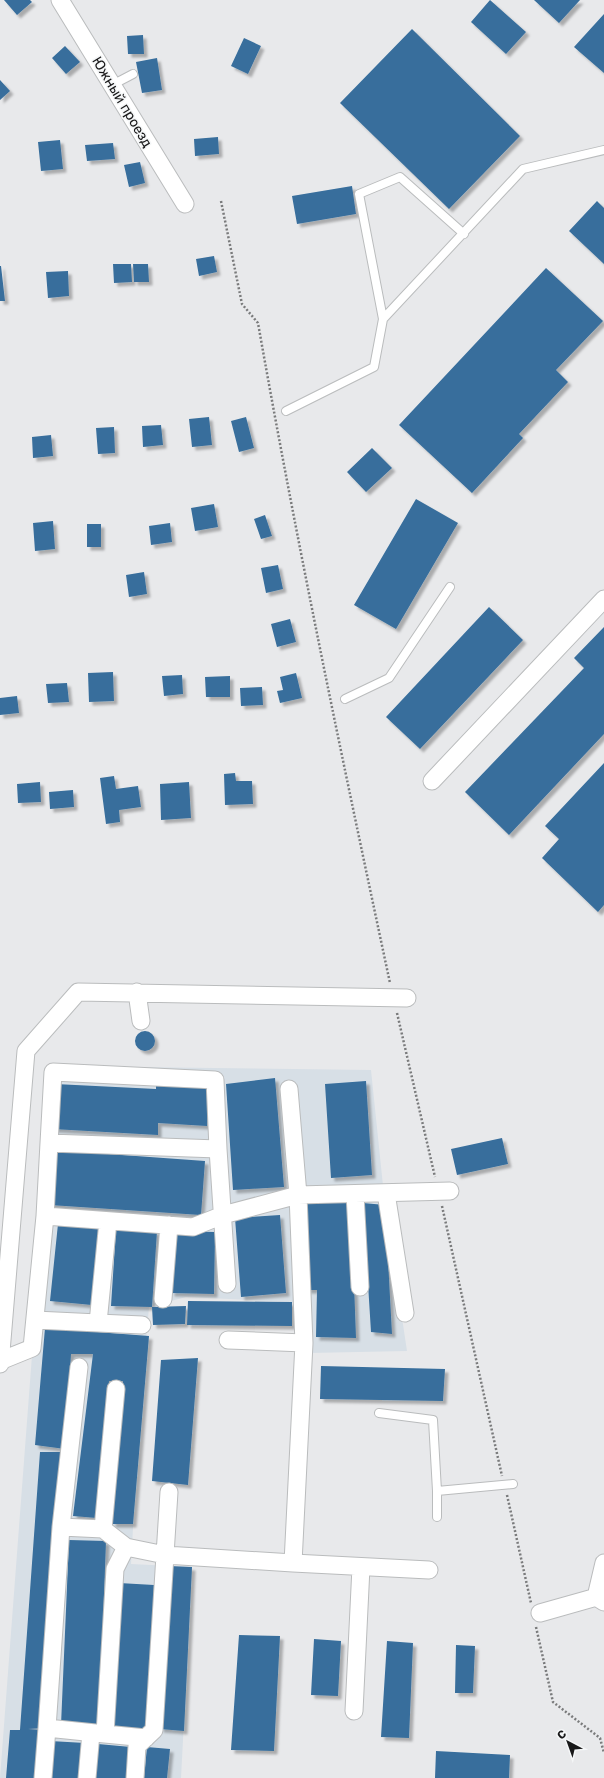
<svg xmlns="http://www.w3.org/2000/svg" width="604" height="1778" font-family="Rubik,sans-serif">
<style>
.built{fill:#d7dfe6}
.building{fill:#376e9c;filter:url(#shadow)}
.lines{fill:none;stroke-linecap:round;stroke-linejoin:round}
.service-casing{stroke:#babcbd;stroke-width:10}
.minor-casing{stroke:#babcbd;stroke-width:19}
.path{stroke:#7a7b7c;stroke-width:2.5;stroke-dasharray:2 2;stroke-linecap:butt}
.service{stroke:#fff;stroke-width:8}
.minor{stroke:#fff;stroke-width:17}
.labels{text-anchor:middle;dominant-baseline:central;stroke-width:3;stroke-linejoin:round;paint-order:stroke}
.street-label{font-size:14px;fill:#181819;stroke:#f5f7f8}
</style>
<defs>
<filter id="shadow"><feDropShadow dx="3.5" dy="3.5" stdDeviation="1" flood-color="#0004"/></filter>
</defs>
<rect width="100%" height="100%" fill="#e8e9eb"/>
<path class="built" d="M46,1066L371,1070L385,1205L407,1351L309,1353L292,1302L186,1297L149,1307L139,1420L131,1564L192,1567L181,1778H0L34,1329Z"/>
<path class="building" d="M4,0H30L32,2L17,15Z
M490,0L526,32L506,54L471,22Z
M534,0H580L559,23Z
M604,14V73L574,47Z
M412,29L520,136L449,209L340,103Z
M143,35L144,54H128L127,36Z
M244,38L261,46L248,74L231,66Z
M65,46L80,62L66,74L52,58Z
M157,58L162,90L142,93L136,62Z
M0,80L10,91L0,100Z
M218,137L219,154L195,156L194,139Z
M60,140L63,169L41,171L38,142Z
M113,143L115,159L87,161L85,145Z
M140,162L145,183L129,187L124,165Z
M352,186L356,214L297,224L292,196Z
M597,201L604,208V264L569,231Z
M214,256L217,272L199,276L196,259Z
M113,264H131L132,282L114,283Z
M133,264H148L149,282H134Z
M0,266H1L5,301H0Z
M546,268L603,321L556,370L568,382L519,434L523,438L472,493L399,425Z
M68,271L69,296L48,298L46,272Z
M209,417L212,445L192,447L189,419Z
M246,417L254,448L239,452L231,421Z
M161,425L163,445L143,447L142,426Z
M114,427L115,453L98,454L96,428Z
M51,435L53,456L33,458L32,437Z
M372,448L392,468L366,492L347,472Z
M416,499L458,523L396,629L354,605Z
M214,504L218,527L195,531L191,508Z
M265,515L272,536L261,539L254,519Z
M53,521L55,549L35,551L33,523Z
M170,523L172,542L151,545L149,526Z
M87,524H101V547H87Z
M278,565L283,589L266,593L261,568Z
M144,572L147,594L129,597L126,575Z
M489,607L523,640L420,749L386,717Z
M290,619L296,642L277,647L271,624Z
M604,627V734L509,835L465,792L584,668L574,658Z
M113,672L114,701L89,702L88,673Z
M296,673L302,698L280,703L277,691L283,690L280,677Z
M182,675L183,694L164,696L162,676Z
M230,676V697H206L205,677Z
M67,683L69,702L48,703L46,684Z
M262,687L263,705L241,706L240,688Z
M17,696L19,713L0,715V698Z
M604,763V905L598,912L542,858L559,839L545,826Z
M235,773L236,781H252L253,804L225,805L224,774Z
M114,776L116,789L138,786L141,807L119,810L120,822L106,824L100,778Z
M40,782L41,802L18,803L17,784Z
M189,782L191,818L161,820L160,784Z
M73,790L74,807L50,809L49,792Z
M135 1041a10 10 0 1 1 20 0a10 10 0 1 1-20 0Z
M275,1078L284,1187L233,1190L226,1084Z
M156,1080L210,1084L207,1126L158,1123V1135L53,1129L55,1084L156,1089Z
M366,1081L372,1175L331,1178L325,1084Z
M502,1138L508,1164L457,1175L451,1149Z
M53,1150L205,1161L201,1215L50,1205Z
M351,1202L356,1338L316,1337L317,1290H307L303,1203Z
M363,1203L385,1205L392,1334L371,1332Z
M280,1215L286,1293L241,1297L235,1218Z
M58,1224L100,1228L92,1305L50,1301Z
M116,1229L157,1231L152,1307L111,1306Z
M172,1231L215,1232L214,1294L171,1293Z
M188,1301L292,1302V1326L187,1325Z
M186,1306L185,1324L153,1325L152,1307Z
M45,1328L149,1336L133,1524H112L123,1381H109L97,1518L73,1516L93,1354H71L65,1449L35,1445Z
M198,1358L188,1485L152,1481L161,1360Z
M321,1366L445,1369L443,1401L320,1399Z
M40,1452H65L42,1728L28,1729L40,1730L35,1778H6L10,1730H20Z
M69,1540L106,1541L99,1729L61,1725Z
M169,1566L192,1567L184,1731L160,1729Z
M119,1583L154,1585L147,1731L113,1730Z
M239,1635L280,1636L274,1751L231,1750Z
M314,1639L341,1641L338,1696L311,1695Z
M387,1641L413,1643L409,1738L381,1737Z
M456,1645L475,1646L473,1693H455Z
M50,1741L85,1743L82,1778H47Z
M98,1744L131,1747L129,1778H95Z
M147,1747L170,1749L167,1778H144Z
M436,1751L510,1755L509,1778H435Z"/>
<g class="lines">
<defs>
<path id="service" d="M112,85L133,74
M383,319L359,194L400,177L464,234
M286,411L374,367L383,319L523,169L604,150
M345,699L389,678L450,587
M379,1413L433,1420L437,1491L513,1484
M437,1491V1517"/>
<path id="minor" d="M60,0L185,204
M432,781L604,599
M137,992L141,1021
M289,1089L298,1195L304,1343L293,1563
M49,1143L53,1072L215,1080L218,1149
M386,1193L405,1313
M355,1194L360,1287
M45,1216L49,1143L218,1149L227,1284
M163,1299L169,1225
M35,1320L98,1323L108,1221
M98,1323L142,1325
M228,1340L304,1343
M0,1361L32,1348L45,1216L193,1227L223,1215L298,1195L450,1191
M0,1364L26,1051L78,992L407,998
M79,1367L61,1527L103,1529
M116,1389L103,1529L126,1547
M604,1602L596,1597L604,1563
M540,1613L604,1595
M354,1711L361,1567
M47,1728L61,1527
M146,1738L105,1734L115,1569L126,1547L165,1555L169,1492
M43,1778L47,1728L105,1734
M87,1778L91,1733
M135,1778L137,1746L154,1730L165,1555L293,1563L429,1570"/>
</defs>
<use href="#service" class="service-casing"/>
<use href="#minor" class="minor-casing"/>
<path class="path" d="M221,201L242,304L258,323C297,544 343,763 390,983
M397,1013L435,1177
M442,1206L502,1476
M507,1495L531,1603
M536,1627L553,1702L600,1738L604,1753"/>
<use href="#service" class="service"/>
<use href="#minor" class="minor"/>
</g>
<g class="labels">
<g class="street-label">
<text transform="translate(122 102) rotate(59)">Южный проезд</text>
</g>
</g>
<g transform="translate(568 1742) rotate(319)" stroke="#f5f7f8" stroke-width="3" paint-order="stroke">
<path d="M0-3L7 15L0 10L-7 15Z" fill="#181819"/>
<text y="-6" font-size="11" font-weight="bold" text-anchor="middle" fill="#181819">С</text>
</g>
</svg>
